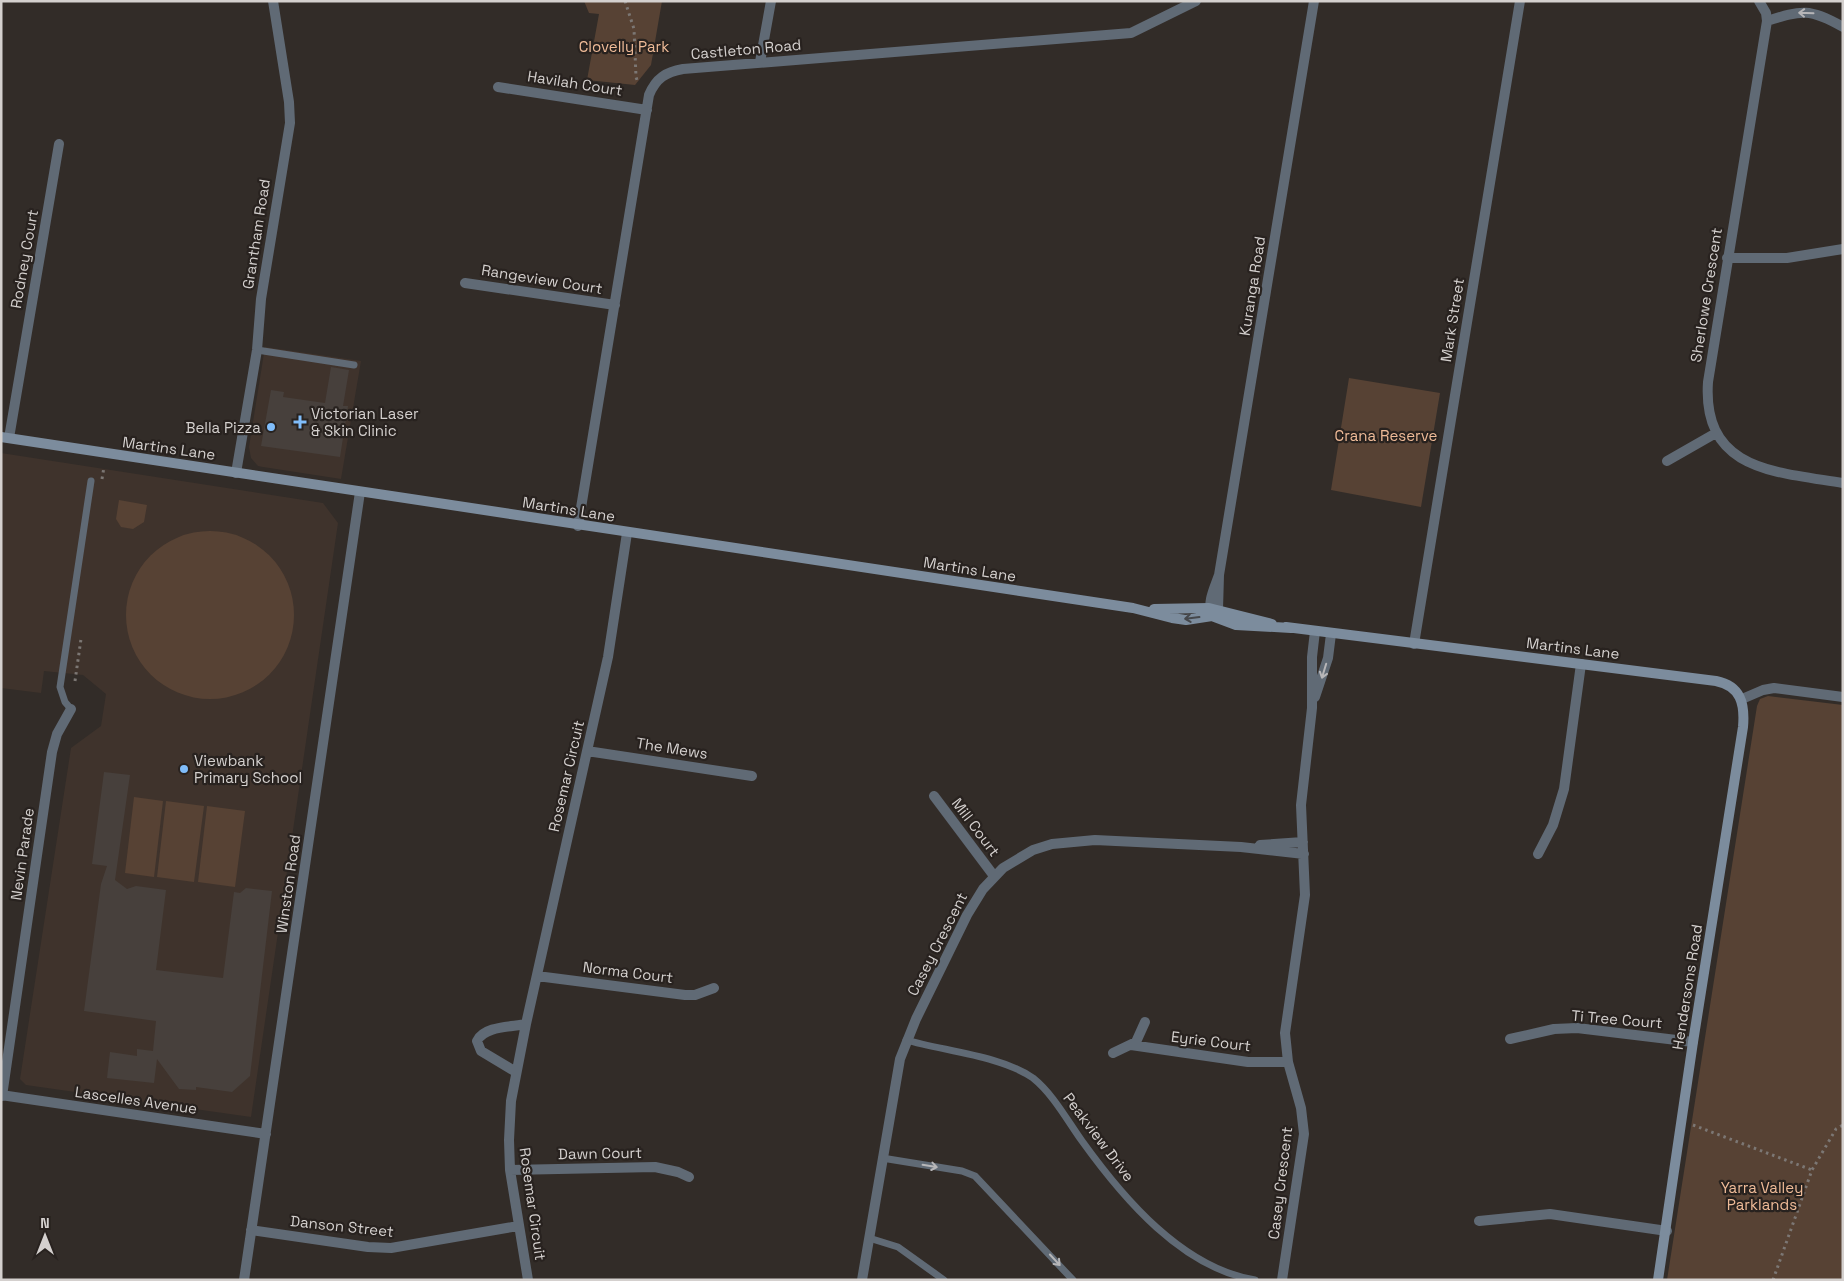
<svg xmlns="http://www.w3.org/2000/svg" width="1844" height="1281" font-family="'Space Grotesk',sans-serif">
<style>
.built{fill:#3f332c}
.green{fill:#574234}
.building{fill:#47403c}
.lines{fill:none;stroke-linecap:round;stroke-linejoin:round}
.path{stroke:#7c7774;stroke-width:3;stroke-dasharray:2.5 4;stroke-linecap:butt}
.lane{stroke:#606a75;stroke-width:7}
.street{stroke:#606a75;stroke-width:10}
.secondary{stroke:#7c8c9d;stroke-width:10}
.oneway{stroke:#b7b6b8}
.oneway2{stroke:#45474b}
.poi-dot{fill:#80bdfa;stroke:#28221f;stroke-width:2}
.labels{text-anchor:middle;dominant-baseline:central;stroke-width:4.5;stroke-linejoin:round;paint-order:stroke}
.park-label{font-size:15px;fill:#efbb98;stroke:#28221f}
.street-label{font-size:15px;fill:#d4d0ce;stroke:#28221f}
.poi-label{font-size:15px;fill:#d4d0ce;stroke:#28221f;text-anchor:start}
</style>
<rect width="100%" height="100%" fill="#322c28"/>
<path class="built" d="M265,347L361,361L341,479L263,467L258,466L251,458L249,447Z
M1,453L323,503L338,523L251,1117L26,1085L20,1079L71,748L101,726L106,694L83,675L44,671L41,693L1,688Z"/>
<path class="green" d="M584,1H662L651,65L635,85L587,80L599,14L589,13Z
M1349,378L1440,393L1421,507L1331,490Z
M119,500L147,505L144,522L133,529L121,527L116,519Z
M126 615a84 84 0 1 1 168 0a84 84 0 1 1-168 0Z
M1768,696L1843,705V1280H1667L1757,706L1760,699Z
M134,797L163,801L154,877L125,873Z
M166,801L204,806L194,882L157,877Z
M207,806L245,811L235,887L198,882Z"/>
<path class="building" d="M331,367L349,370L343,406H348L340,457L261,446L271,390L284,392L283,397L325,403Z
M104,772L130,775L115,880L127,889L136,886L166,890L156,970L223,978L234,892L240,893L246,888L272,891L250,1076L232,1092L196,1087V1090L179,1089L157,1059L154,1083L107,1078L110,1052L137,1056V1049L153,1051L156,1021L84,1011L101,884L107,866L92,864Z"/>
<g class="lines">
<path class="path" d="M625,1L634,29L636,77L638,83
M102,479L104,467
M75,681L81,639
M1693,1125L1812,1170
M1773,1280L1812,1170L1836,1129L1843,1125"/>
<path class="lane" d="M257,350L354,365
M71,709L65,702L60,687L91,481
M906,1040C944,1051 1002,1056 1033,1078C1053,1094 1067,1120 1082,1141C1123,1198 1182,1268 1255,1280
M882,1158L962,1171L975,1176L1073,1280
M869,1238L898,1247L944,1280"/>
<path class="street" d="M1759,1L1766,13L1767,21L1708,382C1702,471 1776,472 1843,483
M1767,21C1802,10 1810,8 1843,27
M760,62L771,1
M498,87L647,110
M1727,258H1787L1843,249
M465,283L615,305
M9,438L59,144
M1667,461L1716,433
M236,473L257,350L261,299L290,123L289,102L273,1
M578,526L649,95C656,78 666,72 683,69L1131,33L1196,1
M1219,575L1218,609L1212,616C1207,602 1214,589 1219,575L1314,1
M1414,644L1520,1
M1315,697L1328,658L1331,634
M1742,699L1763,690L1774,688L1843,697
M587,751L752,776
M934,796L994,876
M1260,845L1303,842
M1538,854L1553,825L1564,789L1581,664
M537,976L685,995H695L714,988
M1510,1039L1554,1029L1577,1028L1693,1042
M1131,1045L1248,1062H1288
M1113,1053L1136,1042L1145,1022
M516,1072L481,1051L477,1041C484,1026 511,1027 526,1024
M1,1095L266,1134
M2,1096L52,752L57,734L71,709
M510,1170L655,1167L678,1172L689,1177
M1479,1221L1550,1214L1667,1231
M251,1230L368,1247L391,1248L518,1226
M244,1280L360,492
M528,1280L510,1170L509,1140L511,1101L526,1024L608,657L627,533
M862,1280L900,1059L916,1019L967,915L983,889L1003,868L1033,850L1052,844L1095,840L1241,847L1304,854
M1282,1280L1304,1134L1301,1108L1288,1062L1285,1033L1305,895L1301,805L1312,708V657L1315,631"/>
<path class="secondary" d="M1,437L1133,608L1172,618L1186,620L1212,616L1236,625L1291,628
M1154,609L1209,608L1272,624
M1286,627L1716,681C1741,686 1745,704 1743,727L1693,1042L1658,1280"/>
</g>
<defs><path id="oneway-shaft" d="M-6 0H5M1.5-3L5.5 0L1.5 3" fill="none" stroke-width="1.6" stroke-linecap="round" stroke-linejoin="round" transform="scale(1.25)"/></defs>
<g class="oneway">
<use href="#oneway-shaft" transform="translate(1806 13) rotate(-178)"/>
<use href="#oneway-shaft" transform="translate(1324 671) rotate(107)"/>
<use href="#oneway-shaft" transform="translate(930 1166) rotate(9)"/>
<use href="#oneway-shaft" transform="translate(1055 1260) rotate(47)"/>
</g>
<use class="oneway2" href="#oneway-shaft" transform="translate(1192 618) rotate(173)"/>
<g class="poi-dot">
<path d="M297.5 414.5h5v5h5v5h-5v5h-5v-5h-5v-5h5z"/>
<circle cx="271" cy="427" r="5"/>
<circle cx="184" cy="769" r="5"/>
</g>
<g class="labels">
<g class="park-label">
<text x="624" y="46">Clovelly Park</text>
<text x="1386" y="435">Crana Reserve</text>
<text x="1762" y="1187">Yarra Valley<tspan x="1762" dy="17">Parklands</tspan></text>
</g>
<g class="street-label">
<text transform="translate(746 49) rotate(-5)">Castleton Road</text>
<text transform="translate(575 83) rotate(9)">Havilah Court</text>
<text transform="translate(256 234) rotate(-81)">Grantham Road</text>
<text transform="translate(24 259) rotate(-80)">Rodney Court</text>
<text transform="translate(542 279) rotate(9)">Rangeview Court</text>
<text transform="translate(1252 286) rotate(-81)">Kuranga Road</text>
<text transform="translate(1706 295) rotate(-81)">Sherlowe Crescent</text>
<text transform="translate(1452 320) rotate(-81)">Mark Street</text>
<text transform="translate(169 448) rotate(8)">Martins Lane</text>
<text transform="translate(569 509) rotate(9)">Martins Lane</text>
<text transform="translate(970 569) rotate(9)">Martins Lane</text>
<text transform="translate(1573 648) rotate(7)">Martins Lane</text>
<text transform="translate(672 748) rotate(9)">The Mews</text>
<text transform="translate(566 776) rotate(-77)">Rosemar Circuit</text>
<text transform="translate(976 827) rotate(53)">Mill Court</text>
<text transform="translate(22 854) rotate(-82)">Nevin Parade</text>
<text transform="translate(288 884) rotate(-82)">Winston Road</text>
<text transform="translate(937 944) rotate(-63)">Casey Crescent</text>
<text transform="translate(628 972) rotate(7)">Norma Court</text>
<text transform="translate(1687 987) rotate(-81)">Hendersons Road</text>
<text transform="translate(1617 1019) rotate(5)">Ti Tree Court</text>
<text transform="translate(1211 1041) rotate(7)">Eyrie Court</text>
<text transform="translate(136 1100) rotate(8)">Lascelles Avenue</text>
<text transform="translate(1099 1137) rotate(53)">Peakview Drive</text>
<text transform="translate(600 1153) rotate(-1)">Dawn Court</text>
<text transform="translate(1280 1183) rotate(-83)">Casey Crescent</text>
<text transform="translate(533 1204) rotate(82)">Rosemar Circuit</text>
<text transform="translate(342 1226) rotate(6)">Danson Street</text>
</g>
<g class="poi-label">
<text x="311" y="413">Victorian Laser<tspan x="311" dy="17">&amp; Skin Clinic</tspan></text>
<text x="261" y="427" text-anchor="end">Bella Pizza</text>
<text x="194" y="760">Viewbank<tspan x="194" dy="17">Primary School</tspan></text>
</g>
</g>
<rect width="1844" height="1281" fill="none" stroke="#d4d0ce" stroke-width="5"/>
<g transform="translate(45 1236)" stroke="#28221f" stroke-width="4" paint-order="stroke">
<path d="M0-4L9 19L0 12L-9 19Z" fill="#d4d0ce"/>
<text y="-8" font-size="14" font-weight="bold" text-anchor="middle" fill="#d4d0ce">N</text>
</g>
</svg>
